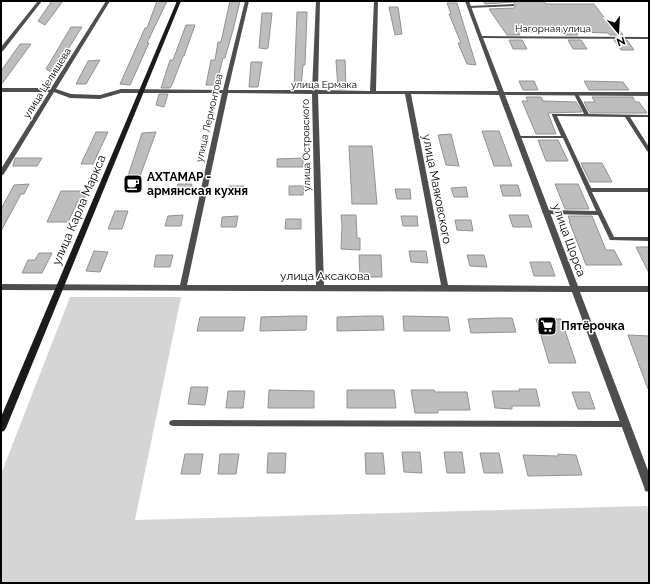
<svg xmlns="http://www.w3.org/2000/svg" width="650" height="584" font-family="Raleway,sans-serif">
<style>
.green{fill:#d5d5d5}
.building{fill:#bebebe;stroke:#929292}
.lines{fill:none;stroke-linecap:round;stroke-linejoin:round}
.service{fill:#4e4e4e;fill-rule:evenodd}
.minor{fill:#4e4e4e;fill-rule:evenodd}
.secondary{fill:#1b1b1b;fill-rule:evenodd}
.labels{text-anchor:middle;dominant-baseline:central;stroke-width:3;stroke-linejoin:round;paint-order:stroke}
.far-street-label{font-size:10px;fill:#000;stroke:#fff}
.poi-label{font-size:12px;font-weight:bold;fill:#000;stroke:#fff;text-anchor:start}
.street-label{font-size:12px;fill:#000;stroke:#fff}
</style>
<rect width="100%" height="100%" fill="#fff"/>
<path class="green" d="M70,297H181L135,520L647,506L649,511V583H1V474Z"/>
<path class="building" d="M52,1H63L45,25L38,21Z
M157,1H167L147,43H149L130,85L120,84L145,28H147Z
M230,1H240L233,30L225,58H223L216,85H206L211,60H215L218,42H221Z
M483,1H544L546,4H594L609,24H615L623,35H610L608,33L576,32L578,35H565L563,32H518L520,35H507L489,9L514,8L516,5L513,2L485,4Z
M447,3H457L476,65L467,64L458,43H461L449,14H451Z
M389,7H398L402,34L395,35Z
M297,12H307L305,65H303L301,88H294Z
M262,13H272L268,48L266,49L259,48Z
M186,25H195L184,56H183L172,85L170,88H161L170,60H173Z
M71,27H82L53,73L46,69Z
M509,40H522L527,49H513Z
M568,40H581L587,49H573Z
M614,40H627L634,50H621Z
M20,44H31L1,85V71Z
M100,60L86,84H76L88,61Z
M336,60H345L346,89H338Z
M251,62H262L258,87H249Z
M519,81H534L538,90H523Z
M584,81L623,82L629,90H589Z
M159,94H168L164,107L156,105Z
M526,97H541L543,101L576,102L582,112L548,113L556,134H536L522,101H528Z
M592,97H633L635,102H639L647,113H590L584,102H595Z
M482,131H499L512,166H494Z
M96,132H108L93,164H81Z
M156,132L139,179H142L138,188H124L142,133Z
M451,134L459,166L446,165L438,135Z
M538,140H558L568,161H546Z
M349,146H372L377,204H352Z
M15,158H42L37,166H13Z
M303,158V167H277V159Z
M581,163H602L612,182H590Z
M29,184L24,194H21L1,231V209L14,185Z
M178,184H192L190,193H176Z
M555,184H578L589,209H565Z
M500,185H518L521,196H503Z
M229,186H244L242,195H228Z
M289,186H304L303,195H289Z
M466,187L468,197H454L451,188Z
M395,189H410L411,199H397Z
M61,191H88L83,201H78L68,222H47Z
M115,211H128L122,229H108Z
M183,215L181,226H165L168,216Z
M341,215H356L357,238H360V250L341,249L342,226Z
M509,215H528L532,227H513Z
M238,216L236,227H221L222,217Z
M401,216H417L418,226H403Z
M568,216H592L606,250H614L622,265H586L569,221H570Z
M286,219H301V229H285Z
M455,220H471L473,231L457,230Z
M636,247H649V273Z
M94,251L108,252L100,272L86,271Z
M409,251H426L428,263L411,262Z
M39,253H52L42,273H22L28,260H35Z
M156,255H173L170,267H154Z
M359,255H381L382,277H360Z
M467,255H484L487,267L470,266Z
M530,262H550L555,276H534Z
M292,316H307L306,330L260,331L261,317Z
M368,316H383L384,330L337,331V317Z
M403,316L448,317L450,331H404Z
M200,317H245L243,331H197Z
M497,318H512L516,332L471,333L468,319Z
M536,319H561L576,363H549Z
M628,335L649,336V389H648Z
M191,387H208L205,405L188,404Z
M519,389H536L540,406H512V409L495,408L492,391H520Z
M269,390L314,391V408H268Z
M347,390H394L396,408H347Z
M411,390H434L435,392H467L470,410H438V413H415Z
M228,391H245L243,408H226Z
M572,392H589L595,409H578Z
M402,452H420L422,473L404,472Z
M444,452H462L465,473H447Z
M268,453H286L285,473H267Z
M365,453H383L385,474H366Z
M480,453H499L503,473H484Z
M185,454H203L200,474H181Z
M220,454H239L236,474H218Z
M558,454L576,455L582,475L528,476L523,455L558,456Z"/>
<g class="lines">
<path class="service" d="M513,4L515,5L514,6L469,8L467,7L469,6Z
M575,93L578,94L589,114L649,115V117H630L649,147V152L647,151L625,117L557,116L591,188H649V192H592L614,237H649V241L610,240L598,215L545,214L542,212L545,210L596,211L563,138H518L516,137L518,136H561L552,115V114H584L574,94Z
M173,420L625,421L628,422L629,424L628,426L625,427L173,426L170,425L169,423L170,421Z"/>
<path class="minor" d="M38,1H42L3,51L1,52V47Z
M106,1H110L56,89L71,94L100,95L121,89L223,90L245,1H249L228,90H312L316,1H320L318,90L370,91L374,1H378L376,91H498L465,1H469L482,36L649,37V39L483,38L504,92H649V96L505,95L578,286H649V292H580L649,473V492L645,491L644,487L572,292L1,290V284L180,285L222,93H121L100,99L70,98L54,92L4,174L1,176V169L49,92H1V88H51ZM228,93L312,94L316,285H187ZM318,94H405L441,285H324ZM411,94L499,95L570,286L448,285Z"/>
<path class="secondary" d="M177,1H181L6,428L4,431L1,432V417Z"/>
</g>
<defs>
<symbol id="cafe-square" viewBox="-11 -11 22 22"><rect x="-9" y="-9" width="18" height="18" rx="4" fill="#000" stroke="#fff"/><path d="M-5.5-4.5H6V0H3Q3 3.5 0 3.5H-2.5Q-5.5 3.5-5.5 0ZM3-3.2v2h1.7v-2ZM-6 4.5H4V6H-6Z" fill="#fff"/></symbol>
<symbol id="supermarket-square" viewBox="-11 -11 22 22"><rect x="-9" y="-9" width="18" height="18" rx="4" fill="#000" stroke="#fff"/><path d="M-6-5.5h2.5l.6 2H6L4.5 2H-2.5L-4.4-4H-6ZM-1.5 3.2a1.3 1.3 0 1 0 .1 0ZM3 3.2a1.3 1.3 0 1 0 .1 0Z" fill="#fff"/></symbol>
</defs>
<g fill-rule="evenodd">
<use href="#cafe-square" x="122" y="173" width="22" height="22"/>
<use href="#supermarket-square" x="536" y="315" width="22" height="22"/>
</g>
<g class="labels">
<g class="far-street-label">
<text x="553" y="28">Нагорная улица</text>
<text transform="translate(47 83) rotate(-58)">улица Целищева</text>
<text x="324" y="84">улица Ермака</text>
<text transform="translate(209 118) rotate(-77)">улица Лермонтова</text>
<text transform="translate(306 145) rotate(-91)">улица Островского</text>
</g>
<g class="poi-label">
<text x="147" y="177">АХТАМАР -<tspan x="147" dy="14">армянская кухня</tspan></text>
<text x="561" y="326">Пятёрочка</text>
</g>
<g class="street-label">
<text transform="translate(437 189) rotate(79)">улица Маяковского</text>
<text transform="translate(79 210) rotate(-67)">улица Карла Маркса</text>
<text transform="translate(569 240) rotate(70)">улица Щорса</text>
<text x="325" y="276">улица Аксакова</text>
</g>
</g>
<rect width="650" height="584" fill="none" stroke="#000000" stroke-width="4"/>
<g transform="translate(618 32) rotate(162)" stroke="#ffffff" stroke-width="3" paint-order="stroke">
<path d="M0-3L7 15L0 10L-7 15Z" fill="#000000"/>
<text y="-6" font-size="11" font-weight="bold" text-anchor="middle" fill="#000000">N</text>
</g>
</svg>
